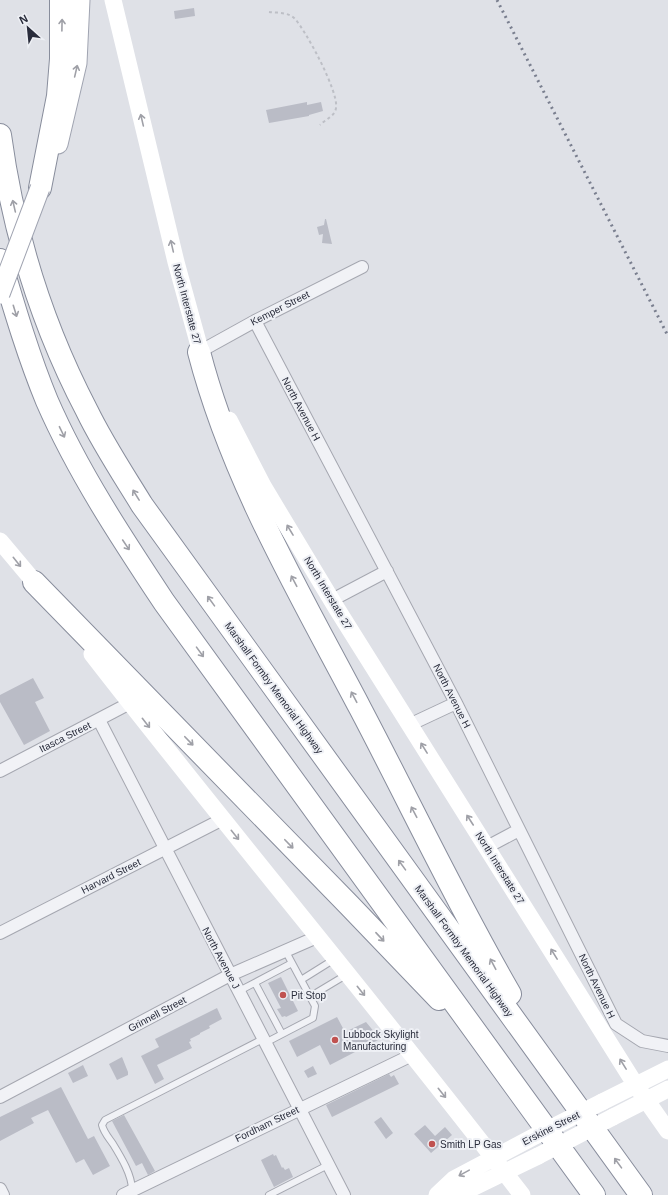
<svg xmlns="http://www.w3.org/2000/svg" width="668" height="1195" font-family="Arial,sans-serif">
<style>
.building{fill:#babcc6}
.lines{fill:none;stroke-linecap:round;stroke-linejoin:round}
.lane-casing{stroke:#a5a7b0;stroke-width:8}
.street-casing{stroke:#a5a7b0;stroke-width:14}
.primary-casing{stroke:#a0a4b1;stroke-width:21}
.highway-casing{stroke:#888d9c;stroke-width:24}
.path{stroke:#bdbfc6;stroke-width:2;stroke-dasharray:3 3;stroke-linecap:butt}
.lane{stroke:#f1f2f6;stroke-width:6}
.street{stroke:#f1f2f6;stroke-width:12}
.secondary{stroke:#fff;stroke-width:17}
.primary{stroke:#fff;stroke-width:19}
.highway{stroke:#fff;stroke-width:22}
.rail{stroke:#7a7f8f;stroke-width:3;stroke-dasharray:2 4;stroke-linecap:butt}
.primary-bridge-casing{stroke:#a0a4b1;stroke-width:21;stroke-linecap:butt}
.secondary-bridge{stroke:#fff;stroke-width:17}
.primary-bridge{stroke:#fff;stroke-width:19}
.oneway{stroke:#9fa0a7}
.poi-dot{fill:#c05250;stroke:#eef0f5;stroke-width:1.5}
.labels{text-anchor:middle;dominant-baseline:central;stroke-width:4;stroke-linejoin:round;paint-order:stroke}
.street-label{font-size:10px;fill:#2a2d3c;stroke:#eef0f5}
.poi-label{font-size:10px;fill:#2a2d3c;stroke:#eef0f5;text-anchor:start}
</style>
<rect width="100%" height="100%" fill="#dfe1e7"/>
<path class="building" d="M194,8L195,16L175,19L174,11Z
M307,102V105L321,102L323,111L309,115V116L269,123L266,110Z
M325,219H326L332,244L322,243L323,234L319,235L317,227L324,225Z
M33,678L44,698L35,702L50,731L24,745L0,702V695Z
M281,977L298,1011L286,1017L285,1016L282,1017L277,1009L281,1008L268,983Z
M217,1008L222,1019L209,1026L210,1028L200,1033V1034L190,1039L191,1041L189,1042L192,1048L157,1065L164,1079L155,1084L141,1056L159,1047L155,1039Z
M337,1017L345,1032L366,1022L380,1039L330,1065L320,1045L297,1057L289,1041Z
M122,1057L128,1072V1075L117,1080L109,1064Z
M83,1065L88,1076L73,1083L68,1073Z
M313,1066L317,1074L308,1078L304,1071Z
M389,1074L391,1077L394,1075L399,1084L332,1117L326,1105Z
M61,1087L88,1139L94,1136L110,1166L93,1175L84,1159L76,1163L48,1110L31,1118L34,1123L0,1141V1117Z
M124,1115L155,1171L148,1175L142,1163L136,1166L112,1121Z
M381,1117L393,1133L386,1139L374,1122Z
M425,1125L435,1136L445,1127L452,1135L431,1153L414,1134Z
M273,1154L274,1156L276,1155L282,1168L283,1167L285,1170L289,1168L293,1177L274,1187L261,1160Z"/>
<g class="lines">
<defs>
<path id="lane" d="M301,980L333,960
M255,983L282,1034
M239,991L292,963
M311,996L346,975
M265,1043L313,1018L315,1006L285,950
M132,1190C132,1175 121,1157 113,1144C109,1138 104,1133 102,1125L105,1120L263,1039
M269,1195L328,1165"/>
<path id="street" d="M255,321L456,703L616,1024L642,1041L668,1046
M199,352L255,321L362,267
M332,600L387,571
M99,720L344,1195
M409,725L456,703
M0,771L130,703
M487,847L519,830
M0,933L223,819
M0,1097L230,975L317,937
M0,1189L3,1195
M123,1195L412,1055"/>
<path id="primary" d="M58,144L77,63L80,0"/>
<path id="highway" d="M0,135C13,231 42,325 87,411C103,444 123,474 142,505L641,1195
M40,188L58,96L61,59V0
M0,260C14,307 28,355 47,401C78,472 121,537 164,602L594,1195
M199,352C232,479 299,592 360,708C410,803 456,901 510,994
M34,582L349,905L439,999"/>
</defs>
<use href="#lane" class="lane-casing"/>
<use href="#street" class="street-casing"/>
<use href="#primary" class="primary-casing"/>
<use href="#highway" class="highway-casing"/>
<path class="path" d="M269,12C278,13 289,12 295,19C306,31 339,92 336,108C335,116 326,119 320,125"/>
<use href="#lane" class="lane"/>
<use href="#street" class="street"/>
<path class="secondary" d="M113,0L176,262L204,364
M229,420L263,486L337,609L635,1084L668,1131
M0,541L42,591
M92,654C233,836 382,1012 522,1195
M602,1102L668,1069
M613,1117L668,1089
M439,1194L466,1191L538,1156
M437,1195L454,1179L537,1135"/>
<use href="#primary" class="primary"/>
<use href="#highway" class="highway"/>
<path class="rail" d="M497,0L668,336"/>
<defs>
<path id="primary-bridge" d="M0,294L40,188"/>
</defs>
<use href="#primary-bridge" class="primary-bridge-casing"/>
<path class="secondary-bridge" d="M537,1135L602,1102
M538,1156L613,1117"/>
<use href="#primary-bridge" class="primary-bridge"/>
</g>
<defs><path id="oneway-shaft" d="M-6 0H5M1.5-3L5.5 0L1.5 3" fill="none" stroke-width="1.6" stroke-linecap="round" stroke-linejoin="round"/></defs>
<g class="oneway">
<use href="#oneway-shaft" transform="translate(62 25) rotate(-89)"/>
<use href="#oneway-shaft" transform="translate(76 71) rotate(-77)"/>
<use href="#oneway-shaft" transform="translate(142 120) rotate(-103)"/>
<use href="#oneway-shaft" transform="translate(14 206) rotate(-103)"/>
<use href="#oneway-shaft" transform="translate(172 246) rotate(-103)"/>
<use href="#oneway-shaft" transform="translate(15 311) rotate(73)"/>
<use href="#oneway-shaft" transform="translate(62 432) rotate(64)"/>
<use href="#oneway-shaft" transform="translate(136 495) rotate(-122)"/>
<use href="#oneway-shaft" transform="translate(290 530) rotate(-121)"/>
<use href="#oneway-shaft" transform="translate(126 545) rotate(56)"/>
<use href="#oneway-shaft" transform="translate(17 562) rotate(51)"/>
<use href="#oneway-shaft" transform="translate(294 581) rotate(-118)"/>
<use href="#oneway-shaft" transform="translate(211 601) rotate(-126)"/>
<use href="#oneway-shaft" transform="translate(200 652) rotate(54)"/>
<use href="#oneway-shaft" transform="translate(354 697) rotate(-118)"/>
<use href="#oneway-shaft" transform="translate(146 723) rotate(52)"/>
<use href="#oneway-shaft" transform="translate(189 741) rotate(46)"/>
<use href="#oneway-shaft" transform="translate(424 748) rotate(-122)"/>
<use href="#oneway-shaft" transform="translate(414 812) rotate(-118)"/>
<use href="#oneway-shaft" transform="translate(470 820) rotate(-123)"/>
<use href="#oneway-shaft" transform="translate(235 835) rotate(51)"/>
<use href="#oneway-shaft" transform="translate(289 844) rotate(46)"/>
<use href="#oneway-shaft" transform="translate(402 865) rotate(-126)"/>
<use href="#oneway-shaft" transform="translate(380 937) rotate(47)"/>
<use href="#oneway-shaft" transform="translate(554 954) rotate(-122)"/>
<use href="#oneway-shaft" transform="translate(493 964) rotate(-118)"/>
<use href="#oneway-shaft" transform="translate(361 991) rotate(51)"/>
<use href="#oneway-shaft" transform="translate(623 1064) rotate(-122)"/>
<use href="#oneway-shaft" transform="translate(442 1093) rotate(51)"/>
<use href="#oneway-shaft" transform="translate(618 1163) rotate(-126)"/>
<use href="#oneway-shaft" transform="translate(464 1173) rotate(151)"/>
</g>
<g class="poi-dot">
<circle cx="283" cy="995" r="4"/>
<circle cx="335" cy="1040" r="4"/>
<circle cx="432" cy="1144" r="4"/>
</g>
<g class="labels">
<g class="street-label">
<text transform="translate(187 304) rotate(75)">North Interstate 27</text>
<text transform="translate(280 308) rotate(-27)">Kemper Street</text>
<text transform="translate(301 409) rotate(62)">North Avenue H</text>
<text transform="translate(328 593) rotate(59)">North Interstate 27</text>
<text transform="translate(274 688) rotate(54)">Marshall Formby Memorial Highway</text>
<text transform="translate(452 696) rotate(63)">North Avenue H</text>
<text transform="translate(65 737) rotate(-27)">Itasca Street</text>
<text transform="translate(500 868) rotate(58)">North Interstate 27</text>
<text transform="translate(111 876) rotate(-27)">Harvard Street</text>
<text transform="translate(464 951) rotate(54)">Marshall Formby Memorial Highway</text>
<text transform="translate(221 958) rotate(62)">North Avenue J</text>
<text transform="translate(597 986) rotate(64)">North Avenue H</text>
<text transform="translate(157 1014) rotate(-28)">Grinnell Street</text>
<text transform="translate(267 1124) rotate(-26)">Fordham Street</text>
<text transform="translate(551 1128) rotate(-27)">Erskine Street</text>
</g>
<g class="poi-label">
<text x="291" y="995">Pit Stop</text>
<text x="343" y="1034">Lubbock Skylight<tspan x="343" dy="12">Manufacturing</tspan></text>
<text x="440" y="1144">Smith LP Gas</text>
</g>
</g>
<g transform="translate(28 28) rotate(333)" stroke="#eef0f5" stroke-width="3" paint-order="stroke">
<path d="M0-3L7 15L0 10L-7 15Z" fill="#2a2d3c"/>
<text y="-6" font-size="11" font-weight="bold" text-anchor="middle" fill="#2a2d3c">N</text>
</g>
</svg>
